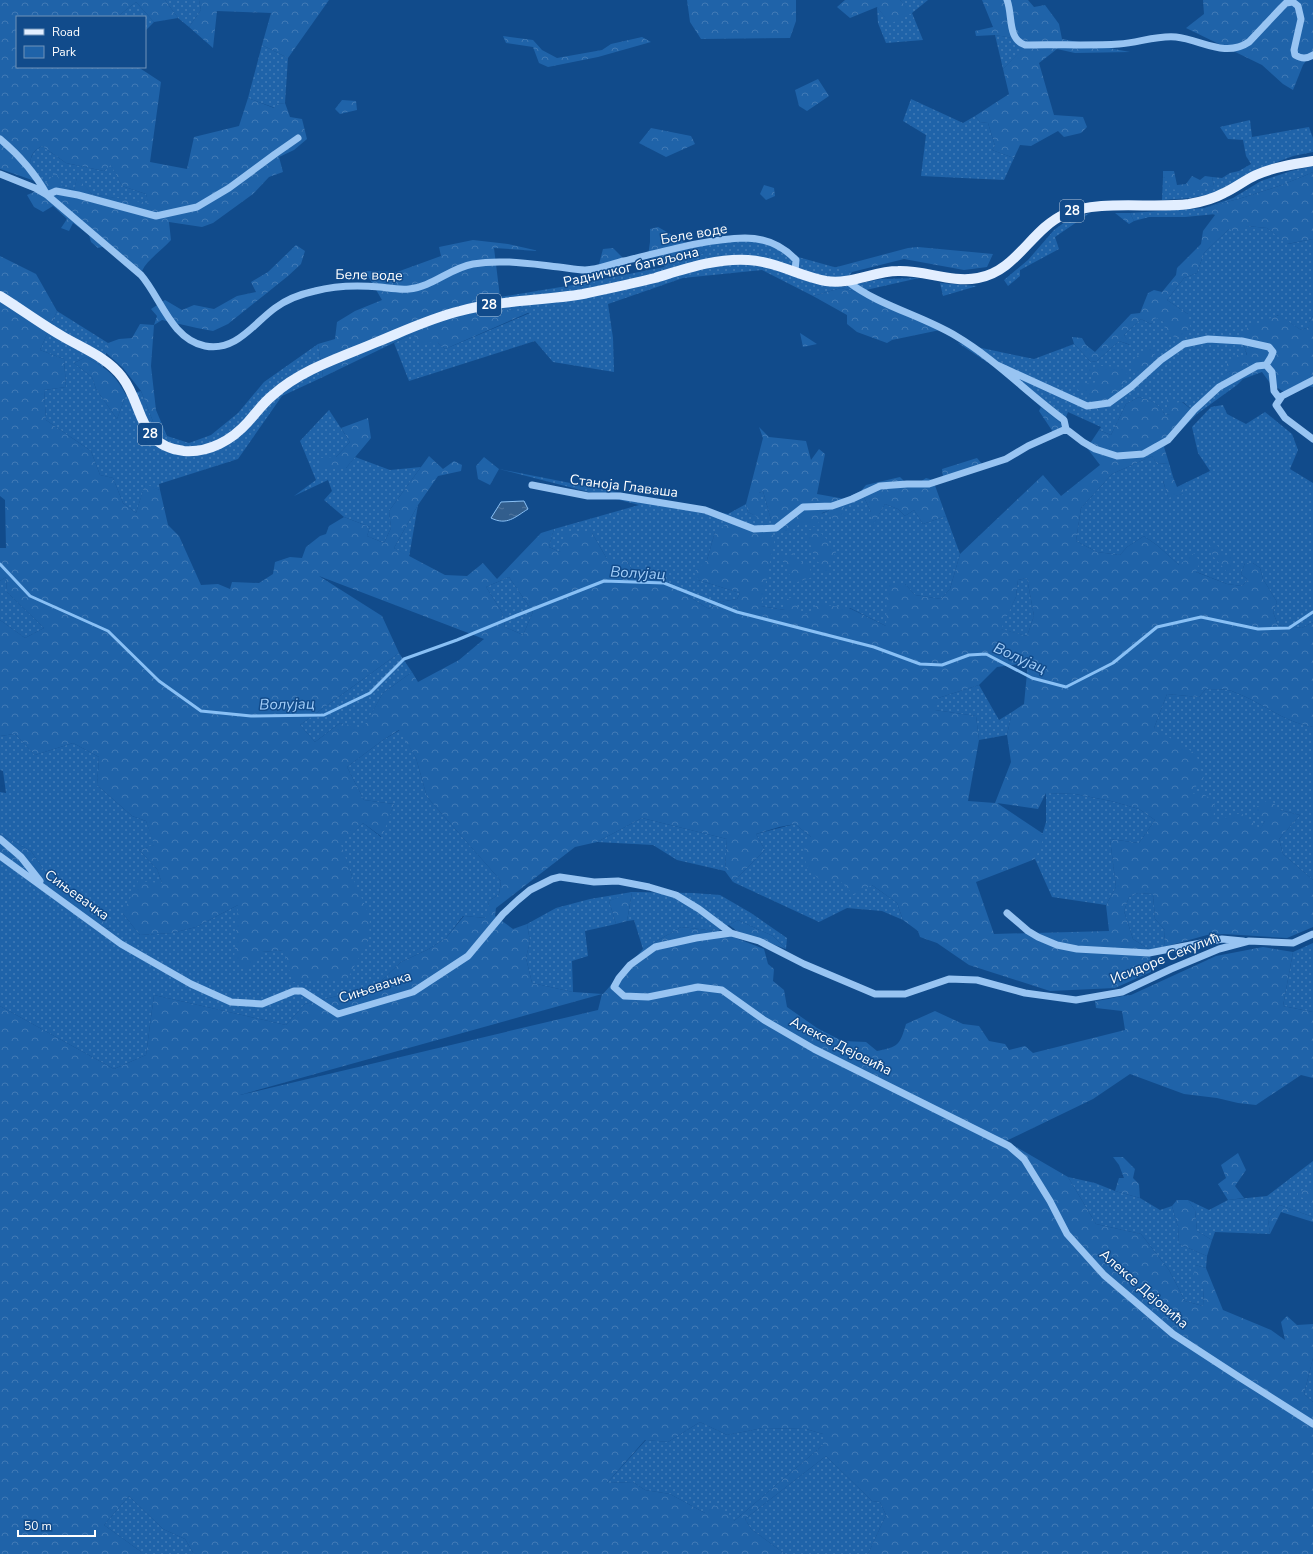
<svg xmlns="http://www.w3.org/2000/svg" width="1313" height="1554" font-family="'Nunito Sans',sans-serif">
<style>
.green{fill:url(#green-dots)}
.forest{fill:url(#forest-crowns);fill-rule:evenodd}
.water{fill:url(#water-ripples);stroke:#89c0f5}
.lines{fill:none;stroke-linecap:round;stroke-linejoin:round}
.stream{stroke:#89c0f5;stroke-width:3}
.minor{stroke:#98c4f2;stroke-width:7}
.major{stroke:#e2eeff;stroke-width:10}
.labels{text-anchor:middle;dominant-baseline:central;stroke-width:3;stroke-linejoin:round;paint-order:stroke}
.shield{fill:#114b8b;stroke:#b8c9dc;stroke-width:1}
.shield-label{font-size:13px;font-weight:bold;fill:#fff}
.street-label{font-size:14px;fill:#fff;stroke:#114b8b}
.water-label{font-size:15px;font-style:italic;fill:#a3cef9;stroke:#114b8b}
</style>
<defs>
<pattern id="green-dots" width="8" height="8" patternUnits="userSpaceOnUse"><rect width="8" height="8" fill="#1f63a9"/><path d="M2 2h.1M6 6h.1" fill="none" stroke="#417ab6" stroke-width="1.8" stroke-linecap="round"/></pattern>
<pattern id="forest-crowns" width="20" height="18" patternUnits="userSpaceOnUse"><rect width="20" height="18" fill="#1f63a9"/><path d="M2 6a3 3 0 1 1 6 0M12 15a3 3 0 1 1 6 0" fill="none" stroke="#417ab6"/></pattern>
<pattern id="water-ripples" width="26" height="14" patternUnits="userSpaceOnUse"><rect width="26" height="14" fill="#325e8d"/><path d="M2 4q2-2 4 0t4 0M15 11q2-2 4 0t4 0" fill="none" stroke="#51769e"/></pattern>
</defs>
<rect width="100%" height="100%" fill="#114b8b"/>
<path class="green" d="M165,0H199L201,10L189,27L178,18Z
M900,0H928L912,13L923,40L886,43L878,23L877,7L890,23L911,13Z
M136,2L154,22L145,31V17H117Z
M995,35L1031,41L1003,69Z
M262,45L288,58L285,103L277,104L275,108L248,98Z
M911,99L963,123L975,116L980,122L988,123L995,146L992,150L1014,158L1004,180L921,176L926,135L903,121Z
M1250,120L1252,137L1309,127L1313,138V152L1293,156L1267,166L1215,193L1191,198L1162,200L1163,177L1170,179V189L1214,186L1212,177L1222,178L1230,173L1239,171L1251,164L1246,156L1243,140L1228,139L1220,127Z
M42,146L66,163L104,171L111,164L122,186L146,194L149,204L92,194L77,178L74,190L62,186L41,189C29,175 24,155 42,146Z
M1313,166V172C1278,188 1241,199 1204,208L1216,214L1185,217H1149L1134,221L1130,213L1204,208L1233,198L1261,181L1291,171Z
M1090,213L1055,237L1059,249L1020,270V276L1008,286L1004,280L1028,260L1054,230L1069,219Z
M1247,226L1267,228L1288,244L1313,239V316L1309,322V327L1301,330L1278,315L1242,338L1247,356L1230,371L1221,377L1237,385L1197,414L1183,402L1167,405L1171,414L1165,415C1160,404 1150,400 1139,397L1126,404L1111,435L1099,430L1101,427L1068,412L1063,425L1041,407L999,370L958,343L1034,359L1074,344L1091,362L1097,361L1119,341L1130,345L1124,335L1141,319L1151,324L1156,317L1164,322L1188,314L1167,300L1184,278L1197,273L1204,253L1229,229Z
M764,237L798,257L852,272L842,287L881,279L919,278L857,292L841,288L813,296L762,270L683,278L608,304L613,338L614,372L553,362L535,341L409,381L394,343L412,334L437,342L445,349L530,313L498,309L500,297L579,284L664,267L704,253L686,243Z
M940,283L977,286L943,296Z
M57,311L108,343L103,367L86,357L74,363L92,377L96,389L117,419L126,395L141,391L154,424L167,436L189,443L211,435L238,413L264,382L318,344L323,377L282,396L238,459L159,484L160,490L145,485L136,513L123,503L113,478L100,475L91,451L46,420L44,390L66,387L64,359L40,350Z
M1223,405L1227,414L1246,424L1265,412L1292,434L1298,450L1290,469L1313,483V622L1302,628L1278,625L1273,612L1277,602L1263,579L1260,568L1253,563H1245L1241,574L1248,580L1242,586L1227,584L1179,565L1158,546L1144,536L1127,547L1120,555L1097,552L1076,541L1081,508L1112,474L1152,456L1157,464L1169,463L1173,477L1163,481L1168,497L1183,494V484L1210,471L1198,453L1192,427L1211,407Z
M329,410L350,442L336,457L346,468L355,457L390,470L421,467L389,511L391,528L384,543L367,536L370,527L344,517L324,500L332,491L328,480L294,496L316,480L300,441Z
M499,469L728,514L746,504L748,512L758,517L759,493L763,491L771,520L801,523L830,510L845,499L861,491L871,512V528L885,504L898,509L905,516L914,510L923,524L946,516L960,554L950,589L941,599L915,595L905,584L886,626L850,608L800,623L785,610L761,606L715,532L707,560L698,580L740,593L737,599L719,602L709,609L678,590L667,581L653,577L635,576L626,559H607L592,533L560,552L549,547L554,529L639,505Z
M418,505L409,557L394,548Z
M6,577L7,592L44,628L25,638L0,620V581Z
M509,577L533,612L523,635L505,627L502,612L486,587Z
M1027,578L1034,616L1027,636L1000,629L1016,597L1018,580Z
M399,653L412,672L383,693L363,729L340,723L315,742L300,725Z
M979,685L999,720L1012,712L1007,735L979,740L976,716L935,710V699Z
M1206,689C1214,690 1226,688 1234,692C1261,702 1284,722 1313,727V880L1283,854L1279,839L1300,815L1280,810L1265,821L1260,830L1213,821L1186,795L1154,728L1167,694L1199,697Z
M400,730L416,758L427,797L501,881L499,894L489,901L487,918L463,916L446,938L427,950L401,962L379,983L345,994L305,1004L286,1025L154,995L146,1055L114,1069L0,1006V860L103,930L111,928L105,929V920L51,881L31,851L0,834V792L6,793L3,771L0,770V736L15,734L35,755L73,743L99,757L97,785L132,816L146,821L155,845L139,850L157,869L162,883L123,914L140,935L172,933L196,927L238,905L262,952L283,950L352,876L340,845L363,823L381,837L394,804L364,800L347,767L383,740Z
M1046,793L1075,794L1111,801L1139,809L1155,820L1139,843L1110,839L1116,887L1106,905L1052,897L1035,859L1046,822Z
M642,818L727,839L725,871L677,860L653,845L597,842Z
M795,824L811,837L837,878L872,885L897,903L903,920L882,911L847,908L819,922L733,882L765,850L756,834Z
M632,892L693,893L720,895L751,913L787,938L786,949L773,936L738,920L718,931L681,927L643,949L634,920L627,921L632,893L609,901L616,924L585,931L588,956L572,961L573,992L532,983L526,958L530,941L527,924L556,908L590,899Z
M1138,893L1153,894L1155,919L1165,930L1164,947L1150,950L1133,939L1124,911L1129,897Z
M1313,943V1012L1283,1006L1293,952Z
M1313,1161V1217L1280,1205L1268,1219L1270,1234L1215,1232L1212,1240L1197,1231L1195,1210L1188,1200L1209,1210L1228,1200L1267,1196Z
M1068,1177L1095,1183L1115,1191L1140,1198L1160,1210L1172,1206L1178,1227L1179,1244L1207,1256L1206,1268L1195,1265L1204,1288L1203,1306L1185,1301L1169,1270L1141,1234L1096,1224Z
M1313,1358V1402L1304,1394Z
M700,1422L727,1435L763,1428L806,1429L823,1434V1445L734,1521L705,1513L670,1494L645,1490L633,1482L607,1483L646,1440L668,1442Z
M826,1456L872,1501L880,1502L886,1515L868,1554H785L751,1529L745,1519Z
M129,1496L163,1529L185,1539L194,1554H142L140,1551L104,1525Z"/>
<path class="forest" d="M0,0H165L178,18L154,22L136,2L117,17H17V67H138L161,82L150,162L187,169L194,137L239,126L248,98L274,108L277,104L285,103L290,117L302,119L307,139L294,150L279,157L283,172L269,177L253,194L213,223L202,227L169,222L171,240C162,250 147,260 142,271L106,246L98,248L91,242L89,235L73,223L69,231L61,228L67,219L53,206L43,212L34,207L27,195L41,189L56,172L62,186L74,190L77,177L92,194L148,203L146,194L122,186L111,165L104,171L66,163L42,146C25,155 31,166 35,181L0,169Z
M199,0H329L288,58L262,45L271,13L217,11L213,48L189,27L201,10Z
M687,0H796V21L790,38L701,39L690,22Z
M845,0H900L912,13L890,24L877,7L850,18L837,7Z
M982,0H1028L1034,7L1045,5L1059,24L1062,39L1130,52L1075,53L1057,49L1039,63L1054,115L1083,117L1087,127L1081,133L1064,137L1058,131L1031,146L1020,145L1014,158L992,150L995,146L988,123L980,122L975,116L1009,94L1003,69L1030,41L995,35L976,36L975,31L993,27Z
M1203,0H1313V52L1303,65L1293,90L1283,84L1262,65L1186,28L1204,14Z
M503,36L533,40L542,50L557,58L602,50L611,44L642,37L651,42L598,57L548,67L539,63L533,47L506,43Z
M818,79L829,96L807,111L799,106L795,90Z
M342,100L356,101L357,110L340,114L335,109Z
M651,128L691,136L695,144L666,157L639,143Z
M1163,171H1174L1177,185L1186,184L1192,176L1200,180L1205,176L1212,177L1214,186L1192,192L1170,189L1169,184L1170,180L1163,177Z
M1313,172V239L1287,244L1267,228L1247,226L1239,234L1229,229L1204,253L1197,273L1184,278L1167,300L1188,314L1191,331L1176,338L1165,331L1164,322L1156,318L1151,324L1141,319L1124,335L1131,345L1119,341L1097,361L1091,362L1074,344L1072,337L1082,338L1086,345L1095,352L1131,314L1140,313L1148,293L1154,290L1162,292L1176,275L1177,268L1201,244L1203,231L1215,215L1204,208C1241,199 1278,188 1313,172Z
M764,185L774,188L775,196L766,200L760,194Z
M1115,213H1130L1134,221L1129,224Z
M658,227L704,253L665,267L648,256L650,242V229Z
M473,240L508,244L539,251L494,248L500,297L498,309L530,312L445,349L437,342L421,344L412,334L323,377L318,344L335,339L337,322L355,311L382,300L365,271L397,272L441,256L439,247Z
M296,245L305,251L301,264L288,276L228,324L213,331L197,328L162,320L154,325L151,366L156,410L167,436L154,424L141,391L123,368L105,352L108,343L119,339L132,338L140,324L154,325L157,316L151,309L165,300L182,310L194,305L214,309L237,296L256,292L251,282L268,272Z
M918,247L993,254L987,267L964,270L904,259L852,272L833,268L908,248Z
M613,248L627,262L612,275L603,276L598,268L603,249Z
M0,256L36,274L57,311L40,350L64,359L66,387L44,390L46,420L91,451L100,475L113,478L123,503L136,513L145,484L160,490L168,525L179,536L201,585L218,584L230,589L232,582L259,583L273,574L275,562L290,557L302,558L306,547L320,536L326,534L329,526L344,517L370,527L367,536L384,543L391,528L389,511L429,456L443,469L454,461L462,465L461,471L438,476L418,505L394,548L445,575L467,576L483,563L497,579L541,533L554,529L549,547L560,552L565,533H592L607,559H626L635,576L653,577L667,581L678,590L709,609L719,602L737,599L740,593L698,580L694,572L707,560L715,532L729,522L770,532L775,538L761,606L785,610V600L795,596L799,612L809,614L817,604L849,608L886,626L887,584H905L915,595L941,599L950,589L960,554L1043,475L1061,496L1100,465L1087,448L1099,430L1111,435L1126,404L1139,397C1151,400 1160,404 1165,415L1170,414L1167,405V397L1173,403L1182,402L1197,414L1164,447L1169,463L1157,464L1152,456L1112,474L1081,508L1076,541L1097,552L1120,555L1127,547L1144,536L1158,546L1179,565L1194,553L1200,562L1196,572L1227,584L1242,586L1248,580L1241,574L1245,563H1253L1260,568L1263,579L1277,602L1273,612L1278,625L1302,628L1313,622V727C1284,722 1261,702 1234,692C1226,688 1214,690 1206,689L1199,697L1167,694L1154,728L1196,754L1204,779L1187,795L1201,792L1215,802L1213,821L1241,813L1260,829L1265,821L1254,808L1270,799L1280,810L1300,815L1279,839L1283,854L1313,880V927L1287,938L1224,934L1207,935L1164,947L1165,930L1155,919L1153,894L1138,893L1129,897L1124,911L1133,939L1150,950L1151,972L1115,988L1050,991L969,965L937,943L920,937L918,931L903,920L897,903L872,885L854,895L837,878L821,881L806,866L804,845L811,837L795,824L779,827L756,834L765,850L733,882L725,871L727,839L642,818L597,842L575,847L496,908L495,916L513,929L527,924L530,941L526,958L532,983L573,992L603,994L643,949L681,927L718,931L764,949L768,964L774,969L773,981L784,990L787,1007L817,1028L842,1041L866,1042L877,1051C898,1047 900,1045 906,1024L935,1011L963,1024L979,1026L989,1041L1005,1044L1009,1050L1025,1046L1033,1053L1125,1030L1122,1011L1096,1008L1095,1001C1107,1000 1118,996 1131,995L1216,956L1263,947L1293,952L1283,1006L1313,1012V1078L1301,1075L1256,1105L1238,1103L1217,1098L1184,1094L1130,1074L1093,1099L1006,1141L1068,1177L1096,1224L1141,1234L1169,1270L1185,1301L1203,1306L1204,1288L1193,1278L1195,1265L1206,1268L1223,1310L1271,1330L1285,1340L1281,1322L1287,1316L1297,1325L1313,1324V1358L1304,1394L1313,1402V1554H868L886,1515L880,1502L872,1501L826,1456L745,1519L751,1529L785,1554H194L185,1539L163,1529L129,1496L104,1525L140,1551L142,1554H0V1006L114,1069L146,1055L154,995L286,1025L305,1004L345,994L379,983L401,962L427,950L446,938L464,916L486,918L489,901L499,894L501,881L427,797L416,758L399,730L383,740L347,767L364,800L394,804L382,837L363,823L341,845L352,876L370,917L369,939L347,980L293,982L283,950L262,952L248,969L234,959L238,905L196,927L172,933L140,935L123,914L138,881L162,883L157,869L139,850L154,845L146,821L132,816L97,785L99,757L73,743L35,755L15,734L0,736V620L25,638L44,628L7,592L6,577L0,581V548H6L5,500L0,496ZM319,576L484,639L459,660L418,682L412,672L383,693L363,728L340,723L315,742L300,725L399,653L382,616ZM509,577L533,612L523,635L505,627L502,612L486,587ZM1027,578L1034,616L1027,636L1001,629L1016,597L1018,580ZM1028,663L1024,704L1012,712L1007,735L1011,762L995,803L968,801L979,740L976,716L935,710V699L979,685L997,667ZM1046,793L1075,794L1111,801L1139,809L1155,820L1139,843L1110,839L1116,887L1106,905L1109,931L994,934L976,882L1035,859L1045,835L997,803L1038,809ZM602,994L598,1010L240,1095ZM700,1422L727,1435L763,1428L806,1429L823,1434V1445L734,1521L720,1506L709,1505L705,1513L670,1494L645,1490L633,1482L607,1483L645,1440L668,1442Z
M841,288L857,292L940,330L892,340L887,343L857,332L847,324V315L813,296Z
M1279,315L1301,330L1309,327V322L1313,316V387L1307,386L1284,392L1270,383L1262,372L1243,379L1237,385L1220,377L1230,371L1226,365L1234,355H1247L1242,338L1248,327Z
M800,333L817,344L803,347Z
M1146,348H1156L1154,361L1139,373L1130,368L1134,359Z
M86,357C107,369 114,373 126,395L117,419L96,389L92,377L74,363Z
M1084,366L1095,370L1101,366L1123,367L1129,377L1101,413L1090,408L1093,399L1077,389L1078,385L1098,382Z
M1041,407L1063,425L1061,429L1053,432L1039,411Z
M368,418L371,438L346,468L321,469L320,458L336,457L350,442L341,428Z
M759,427L769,437L806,441L811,460L819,449L825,454L817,494L845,499L842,520H833L830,510L822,513L817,527L801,523L787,534L771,520L763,491L759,493V518L748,512L746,504L763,438Z
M484,457L499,469L490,485L478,479L476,466Z
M977,458L982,464L943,477L942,469Z
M900,477L904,481L920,482L926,478L933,480L946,516L923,524L914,510L905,516L898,509L885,504L871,529V512L861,491L866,485Z
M1173,477L1177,487L1183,484V494L1168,498L1163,480Z
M805,529L820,532L837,551L829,562L827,572L820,571V563L816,561Z
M1209,542L1215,543L1220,549L1222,555L1232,556V564L1237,567L1227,572L1213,556Z
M792,553L799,561L808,564L813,577L797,582C786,575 788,566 779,556L786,558Z
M0,834L31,851L51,881L105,920V929L0,859Z
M632,892L627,921L616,924L609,901Z
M738,920L773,936L786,949L737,931L729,925Z
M1238,1153L1246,1170L1235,1186L1244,1198L1228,1200L1218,1184L1226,1178L1221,1165Z
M1113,1157H1123L1135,1169L1133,1178L1139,1184L1140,1198L1115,1191L1119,1178H1124L1119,1165Z
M1306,1188L1313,1190V1205L1311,1207L1304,1198L1298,1197V1193Z
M1177,1200H1188L1195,1210L1197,1231L1212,1240L1207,1256L1179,1244L1178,1227L1172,1206Z
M1280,1205L1313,1217V1222L1281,1212L1270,1234L1268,1219Z"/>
<path class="water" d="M524,501L528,509C515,517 507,526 491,518L501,502Z"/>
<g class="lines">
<path class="stream" d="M0,564L30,596L108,631L159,681L201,711L251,716L324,715L370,693L404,659L457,640L515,616L604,581L664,583L737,612L874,647L920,664L942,665L969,655L986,654L1032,678L1066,687L1113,663L1157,627L1201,617L1258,629L1289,628L1313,612"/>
<path class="minor" d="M1007,0C1013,15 1007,39 1025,45C1056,44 1088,46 1119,44C1138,43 1157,35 1176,37C1202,40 1225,58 1249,42L1281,8L1286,3L1293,2L1298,6L1301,19L1294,50L1295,55C1302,59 1306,59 1313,55
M0,139C19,155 35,173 47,195L56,191L78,195L156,216L197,207L229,188L275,154L298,138
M0,174L35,188L47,195L141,275C161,298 171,339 205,346C236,352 253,324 275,308C287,299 301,294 315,291C337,285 357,285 380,287C389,288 399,290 409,289C432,287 450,268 473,264C501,259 531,264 559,267C568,268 576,270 585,270C597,270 611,264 624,261C663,252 704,239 745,238C765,238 782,245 796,260L795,271
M847,281C879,306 921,315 956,336C995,359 1027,393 1064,420L1066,429
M997,365L1087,406L1109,403L1131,387L1161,360L1184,344L1208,339L1242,341L1269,347L1273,352L1271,357L1266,365
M1280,399L1276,405L1285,418L1313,439
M1066,429L1083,442L1095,449L1117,456L1143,454L1168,440L1194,410L1219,387L1257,366L1266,365L1272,372L1274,391L1280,399L1282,396L1313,380
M532,485L588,496H620L705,510L754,529L776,528L803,507L832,506L852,499L880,486L907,484H929L1006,459L1028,446L1066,429
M0,839L21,857L40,881
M0,856L121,944L191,984L231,1002L262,1004L294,991H302L338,1014L413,992L468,956L503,914L518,900L530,890L552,879L560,877L594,882L618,881L649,887L676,895L699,909L731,933
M1007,913L1028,931L1038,937L1057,945L1077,949L1149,953L1222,939L1243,941
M1313,934L1293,943L1249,941L1219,949L1171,969L1122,992L1076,1000L1025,993L977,980L949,979L905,994H875L804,964L759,941L731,933L696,938L655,947L630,965L619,978L614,987L624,996L648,997L698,987L722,990L764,1020L814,1049L1009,1146L1024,1159L1050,1201L1067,1234L1104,1275L1173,1334L1239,1377L1313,1424"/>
<path class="major" d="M0,296C21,309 41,324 62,336C82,348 107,357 122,377C144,405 137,446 184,451C209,453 232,440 248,422C256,413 263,403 273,395C302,369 342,357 377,342C404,331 431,318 460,311C500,300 542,301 583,294C607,289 631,284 655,278C685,269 716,258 748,260C778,262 799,276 826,281C851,285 874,271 898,271C925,270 951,283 978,278C1017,271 1031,229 1065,214C1099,199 1152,209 1189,204C1201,202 1213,199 1224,193C1235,188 1245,180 1256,175C1274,167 1294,164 1313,161"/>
</g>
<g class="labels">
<g class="shield">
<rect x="1060" y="200" width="24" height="22" rx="3"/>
<rect x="477" y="294" width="24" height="22" rx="3"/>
<rect x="138" y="423" width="24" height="22" rx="3"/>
</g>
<g class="shield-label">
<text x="1072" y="211">28</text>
<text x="489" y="305">28</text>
<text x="150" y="434">28</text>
</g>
<g class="street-label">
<text transform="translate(694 234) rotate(-10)">Беле воде</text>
<text transform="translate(631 267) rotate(-13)">Радничког батаљона</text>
<text transform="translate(369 275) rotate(1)">Беле воде</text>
<text transform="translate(624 486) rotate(7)">Станоја Главаша</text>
<text transform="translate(77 895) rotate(36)">Сињевачка</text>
<text transform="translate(1165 958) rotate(-22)">Исидоре Секулић</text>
<text transform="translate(375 987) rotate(-18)">Сињевачка</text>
<text transform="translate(841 1046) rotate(27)">Алексе Дејовића</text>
<text transform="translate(1144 1289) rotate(41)">Алексе Дејовића</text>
</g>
<g class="water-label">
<text transform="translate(638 573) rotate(3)">Волујац</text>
<text transform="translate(1020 658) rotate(24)">Волујац</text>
<text transform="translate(287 704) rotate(-1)">Волујац</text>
</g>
</g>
<rect x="16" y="16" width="130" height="52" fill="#114b8b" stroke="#7093b9"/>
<rect x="24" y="29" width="20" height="6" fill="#e2eeff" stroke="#7093b9"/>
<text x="52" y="36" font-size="12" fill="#ffffff">Road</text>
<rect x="24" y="46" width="20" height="12" fill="#1f63a9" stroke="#7093b9"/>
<text x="52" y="56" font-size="12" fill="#ffffff">Park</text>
<path d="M18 1530v6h77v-6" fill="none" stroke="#ffffff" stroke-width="2"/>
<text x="24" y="1530" font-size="12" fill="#ffffff" stroke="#114b8b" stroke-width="3" paint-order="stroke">50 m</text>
</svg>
